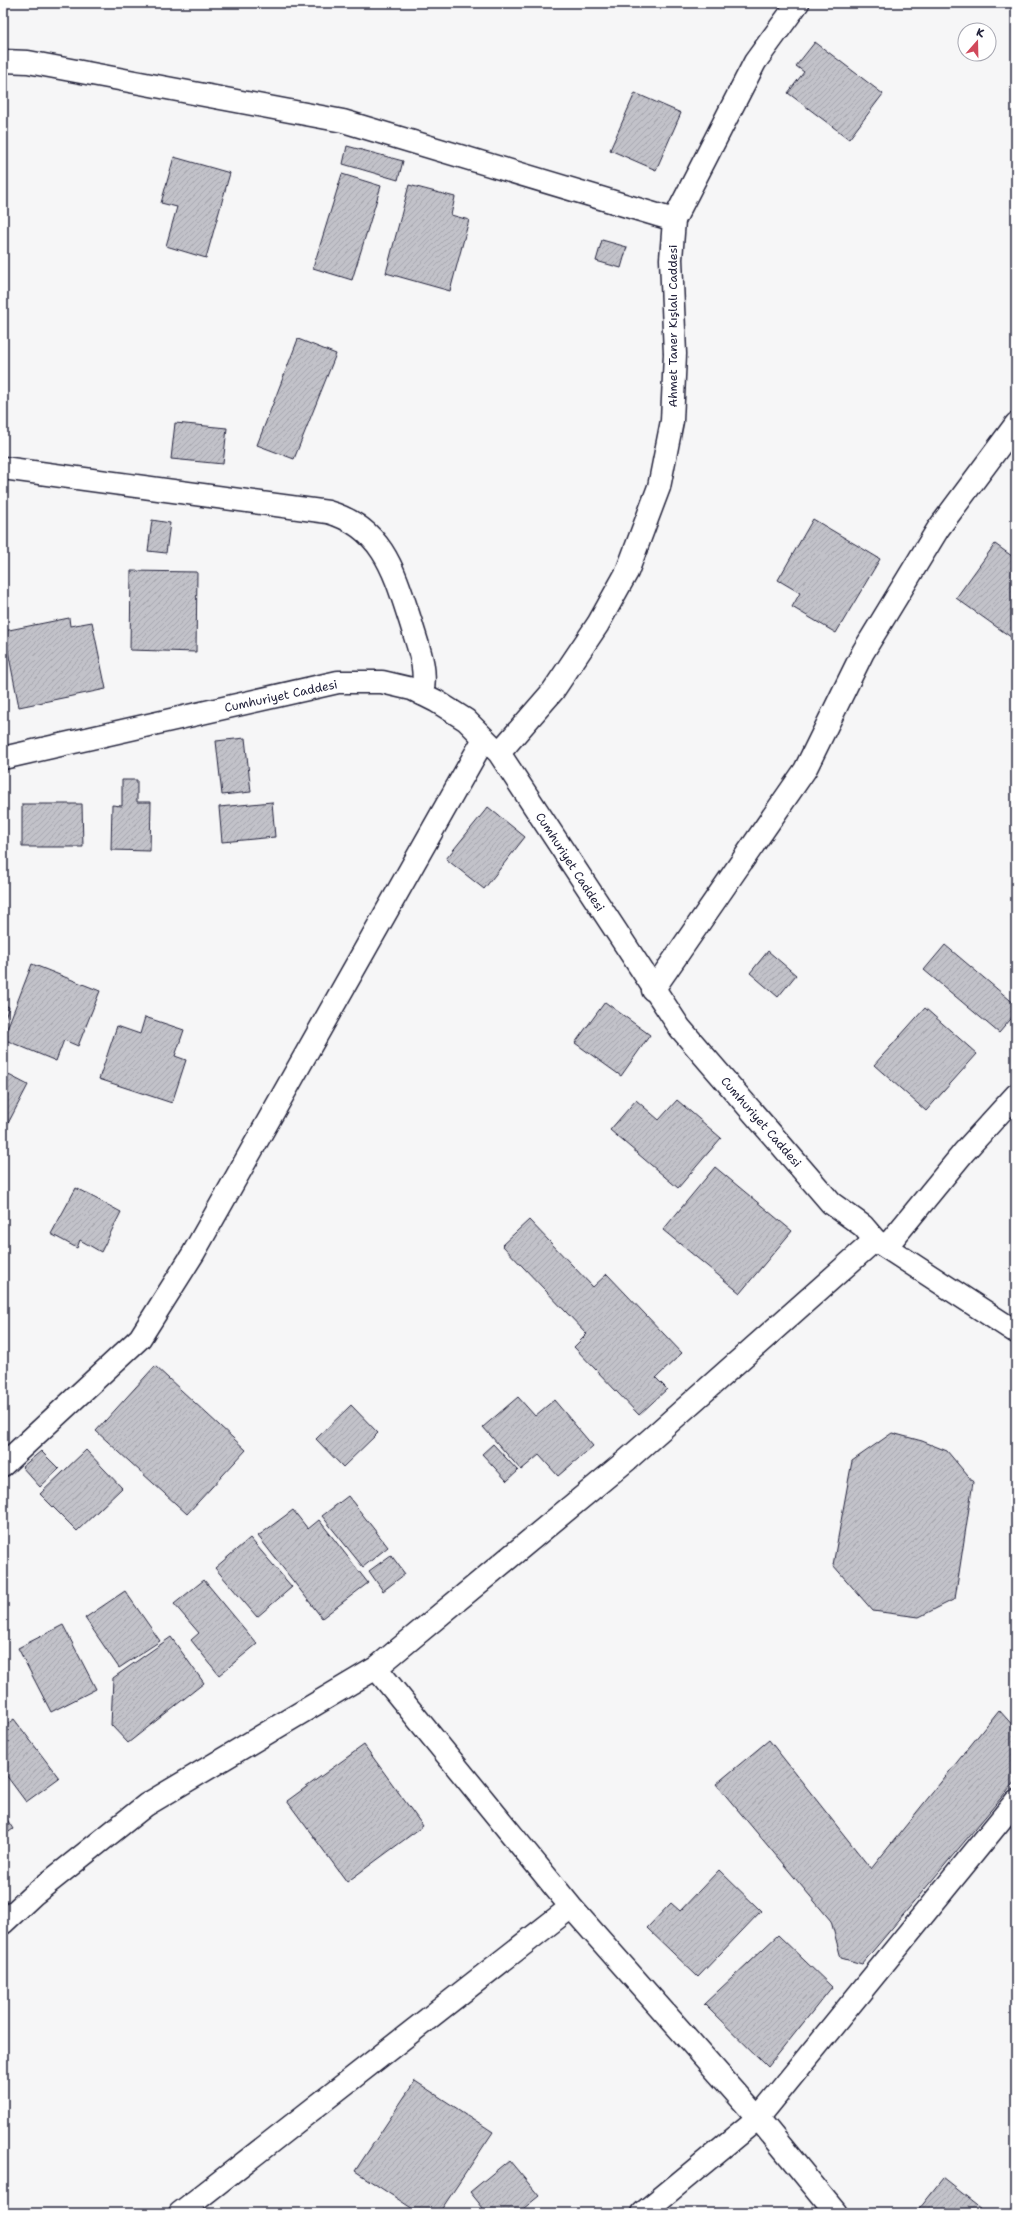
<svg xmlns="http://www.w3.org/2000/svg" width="1019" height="2216" font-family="'Shantell Sans',sans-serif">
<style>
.building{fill:url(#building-hatch);stroke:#22223b}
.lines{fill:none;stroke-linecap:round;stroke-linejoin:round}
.street-casing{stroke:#22223b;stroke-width:25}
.secondary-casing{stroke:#22223b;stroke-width:25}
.street{stroke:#fff;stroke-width:22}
.secondary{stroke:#fff;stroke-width:22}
.labels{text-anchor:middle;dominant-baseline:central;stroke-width:3.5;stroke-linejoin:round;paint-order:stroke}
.street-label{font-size:12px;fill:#22223b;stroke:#fff}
</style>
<defs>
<pattern id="building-hatch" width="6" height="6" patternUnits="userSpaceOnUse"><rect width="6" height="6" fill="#c2c2c9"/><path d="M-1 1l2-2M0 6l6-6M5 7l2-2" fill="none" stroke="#a6a6ae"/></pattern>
</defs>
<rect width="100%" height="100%" fill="#f6f6f7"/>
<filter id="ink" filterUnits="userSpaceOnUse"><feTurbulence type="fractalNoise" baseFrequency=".025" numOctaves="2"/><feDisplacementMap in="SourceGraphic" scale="8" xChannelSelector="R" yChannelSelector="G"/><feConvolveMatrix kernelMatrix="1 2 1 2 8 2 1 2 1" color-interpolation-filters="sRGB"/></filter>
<g filter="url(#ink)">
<path class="building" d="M815,42L883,94L849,139L788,93L804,72L796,66Z
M635,93L681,113L656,170L610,150Z
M347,146L403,161L398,180L343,164Z
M174,157L230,173L206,258L166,246L177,207L161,203Z
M342,174L381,186L352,280L313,268Z
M409,185L455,197L451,215L469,220L450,291L386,273Z
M602,240L627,247L621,268L596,261Z
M298,339L336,354L294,459L257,445Z
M175,423L227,428L223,464L171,459Z
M813,519L880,559L836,633L792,607L800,593L778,580Z
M152,520L170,523L166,553L148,551Z
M995,544L1016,559L1015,640L956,598Z
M131,571L197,572L196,652L130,650Z
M69,618L70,626L92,622L106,689L19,707L4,631Z
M245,738L251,792L222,795L216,741Z
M122,780H137V802H151L150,851L111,850L112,805L122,806Z
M272,802L275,837L222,842L219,807Z
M22,804H82L83,847H22Z
M488,807L525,837L484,889L446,859Z
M945,945L1016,1005V1013L999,1033L924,970Z
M768,951L796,975L778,997L750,973Z
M32,964L100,991L78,1046L64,1040L56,1061L3,1039Z
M605,1002L650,1035L621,1076L575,1043Z
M3,1004L9,1007L3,1023Z
M925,1008L977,1054L926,1111L874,1065Z
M145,1017L184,1030L175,1056L186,1060L172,1103L99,1079L117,1026L140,1034Z
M3,1072L28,1085L3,1133Z
M636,1100L659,1120L677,1100L721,1138L678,1188L610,1130Z
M715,1167L792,1231L740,1293L663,1230Z
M76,1188L121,1212L101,1252L80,1240L77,1248L51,1234Z
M529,1220L593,1287L607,1274L682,1353L656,1378L667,1389L639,1415L574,1347L587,1334L502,1245Z
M155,1366L246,1450L187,1514L96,1431Z
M518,1397L535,1416L554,1400L593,1446L558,1476L539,1455L521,1470L483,1427Z
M351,1405L378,1433L343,1467L316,1439Z
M892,1433L922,1441L947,1451L973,1482L955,1599L919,1617L873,1611L833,1565L852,1461Z
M493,1444L518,1471L507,1481L482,1454Z
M86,1450L122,1488L77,1531L40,1494Z
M41,1451L59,1469L40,1487L22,1467Z
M348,1496L388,1547L363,1567L322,1516Z
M293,1510L308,1529L319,1520L368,1583L322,1618L258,1536Z
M250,1538L292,1587L257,1617L215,1568Z
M391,1555L405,1574L383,1591L369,1571Z
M204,1580L257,1644L219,1675L191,1640L199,1633L174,1604Z
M125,1591L160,1641L119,1668L85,1618Z
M63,1625L96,1689L51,1712L18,1648Z
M171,1637L204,1683L128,1743L111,1725L113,1678Z
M999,1710L1016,1729V1780L862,1964L841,1958L831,1921L716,1784L769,1740L871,1869Z
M14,1719L59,1778L26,1802L3,1771V1727Z
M364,1745L423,1826L347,1882L287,1801Z
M3,1813L13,1829L3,1836Z
M719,1870L761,1911L698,1977L647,1928L671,1903L680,1911Z
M778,1935L832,1987L768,2067L704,2004Z
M415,2081L493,2132L439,2213H419L355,2171Z
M509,2160L539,2196L518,2213H487L470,2192Z
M943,2179L986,2213H916Z"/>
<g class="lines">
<defs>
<path id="street" d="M3,61L28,62L343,121L674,220
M3,468L328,512C384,528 395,574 411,623C418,647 428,669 422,694
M653,990L805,770L863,652L938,529L1016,424
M886,1247L964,1152L1016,1095
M3,1465L140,1338L193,1254L484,739
M376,1668L571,1907L758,2118L836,2213
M3,1923L33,1895L146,1805L376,1668L627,1460L875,1240
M180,2213L571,1907
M643,2213L758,2118L1016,1801"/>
<path id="secondary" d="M499,753L553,691L598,624L627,572L659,487L672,421L675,354L671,259L674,220L755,62L798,3
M3,758L338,682H382L412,689L436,701L466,720L499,753L680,1028L831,1203L863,1226L875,1240L1016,1332"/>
</defs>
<use href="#street" class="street-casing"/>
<use href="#secondary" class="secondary-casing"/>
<use href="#street" class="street"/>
<use href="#secondary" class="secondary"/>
</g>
</g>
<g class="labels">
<g class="street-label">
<text transform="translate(673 326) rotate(-90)">Ahmet Taner Kışlalı Caddesi</text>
<text transform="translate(281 696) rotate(-12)">Cumhuriyet Caddesi</text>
<text transform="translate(570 862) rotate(57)">Cumhuriyet Caddesi</text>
<text transform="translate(761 1122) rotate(49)">Cumhuriyet Caddesi</text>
</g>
</g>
<rect width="1019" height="2216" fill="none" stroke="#fff" stroke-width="16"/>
<rect x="8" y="8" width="1003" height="2200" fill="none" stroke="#22223b" stroke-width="1.5" filter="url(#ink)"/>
<g transform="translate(977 42) rotate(20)"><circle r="19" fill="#ffffff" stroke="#a7a7b1"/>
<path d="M0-3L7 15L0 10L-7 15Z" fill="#d1495b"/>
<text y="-6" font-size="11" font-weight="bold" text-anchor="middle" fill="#22223b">K</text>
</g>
</svg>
